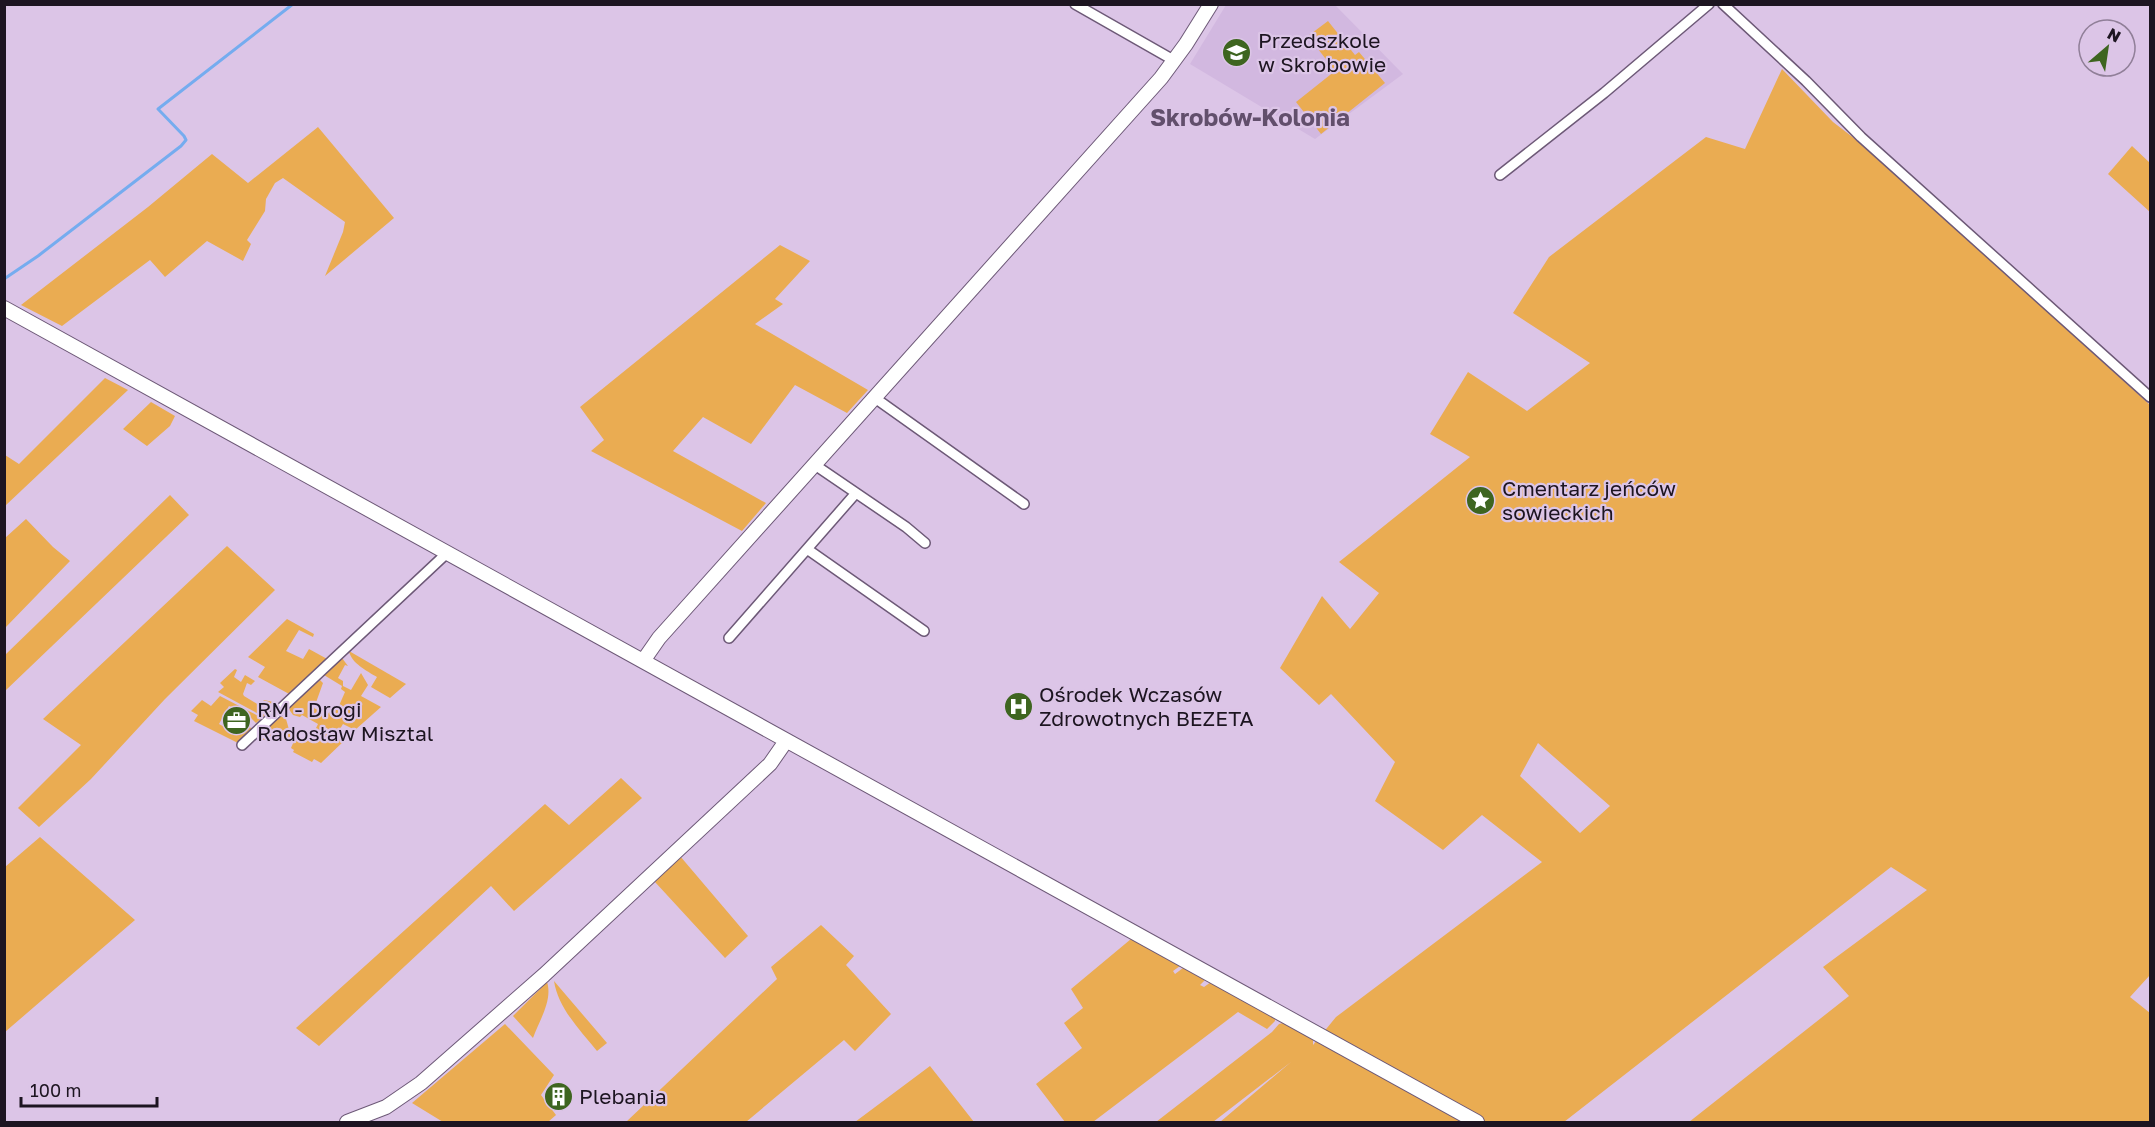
<svg xmlns="http://www.w3.org/2000/svg" width="2155" height="1127" font-family="'Golos Text',sans-serif">
<style>
.built{fill:#d2b8e0}
.green{fill:#eaac52;fill-rule:evenodd}
.lines{fill:none;stroke-linecap:round;stroke-linejoin:round}
.stream{stroke:#75acef;stroke-width:3}
.street-casing{stroke:#6d5977;stroke-width:12}
.secondary-casing{stroke:#6d5977;stroke-width:16}
.street{stroke:#fff;stroke-width:9}
.secondary{stroke:#fff;stroke-width:14}
.labels{text-anchor:middle;dominant-baseline:central;stroke-width:4.5;stroke-linejoin:round;paint-order:stroke}
.poi-label{font-size:21px;fill:#1d1521;stroke:#dcc5e7;text-anchor:start}
.quarter-label{font-size:24px;font-weight:bold;fill:#624f6c;stroke:#dcc5e7}
</style>
<rect width="100%" height="100%" fill="#dcc5e7"/>
<path class="built" d="M1334,4L1403,74L1315,139L1190,64L1226,5Z"/>
<path class="green" d="M1328,21L1355,55L1359,52L1385,83L1321,134L1296,102L1335,71L1308,36Z
M1782,69L1833,122L1872,152L2150,405V975L2130,997L2150,1013V1122H1689L1849,996L1823,967L1927,890L1891,867L1564,1122H1220L1291,1062L1213,1122H1156L1272,1032L1279,1024L1283,1023L1309,1035L1313,1040V1045L1336,1017L1542,862L1482,815L1443,850L1375,801L1395,762L1331,694L1319,705L1280,668L1322,596L1350,629L1379,593L1339,562L1470,457L1430,434L1468,372L1527,411L1590,363L1513,313L1549,257L1706,137L1745,149ZM1538,743L1610,806L1580,833L1520,776Z
M318,127L394,218L325,276L343,232L345,222L283,178L275,183L266,199L265,211L247,240L251,244L243,261L207,241L165,277L150,260L62,326L21,305L148,207L212,154L248,183Z
M2132,146L2150,163V212L2108,174Z
M780,245L810,261L775,299L783,304L755,324L868,390L847,413L795,385L751,444L703,417L673,451L766,503L742,531L591,451L604,440L580,407Z
M105,378L128,390L5,506V455L19,464Z
M151,402L175,416L170,426L147,446L123,429Z
M170,495L189,515L5,691V655Z
M26,519L53,547L70,561L5,628V538Z
M227,546L275,590L165,699L91,779L39,827L18,808L81,745L43,719Z
M287,619L314,634L313,637L299,630L286,651L303,659L309,649L329,660L291,695L258,677L265,667L248,657Z
M349,651L406,684L390,698L371,687L377,677C367,671 351,663 349,651Z
M342,658L348,666L345,665L338,678L343,681V686L351,690L361,673L368,685L361,696L381,707L355,730L343,724L337,734L345,740L321,763L314,759L312,762L293,752L294,750L291,748L294,741L279,733L274,740H258L260,736L280,716L286,719L290,733L305,741L308,736L305,735L307,732L313,734L318,724L302,715L300,717L293,715L288,708L320,680L323,683L314,708L327,715L331,710L333,711L335,707L338,708L345,692L341,689L342,686L324,675Z
M235,669L237,670L234,677L241,682L245,675L255,681L251,685L247,683L243,694L244,696L259,705L264,700L278,703V707L266,718L218,692L224,687L220,683Z
M220,696L262,718L256,723L250,717L229,706L219,724L237,734L242,726L252,728V731L238,743L194,721L198,715L191,711L202,700L211,706Z
M621,778L642,798L514,911L491,886L319,1046L296,1028L545,804L569,825Z
M40,837L135,920L5,1032V867Z
M680,856L748,936L725,958L655,882Z
M821,925L854,956L846,965L891,1014L855,1051L844,1040L746,1122H626L777,979L771,967Z
M1131,939L1180,966L1173,971L1175,974L1183,968L1205,980L1200,985L1204,987L1211,982L1275,1018V1021L1267,1029L1238,1012L1093,1122H1065L1036,1084L1082,1048L1064,1023L1083,1008L1071,989Z
M554,981L607,1043L597,1051C580,1030 558,1008 554,981Z
M547,982C553,1000 539,1021 533,1038L513,1016Z
M505,1024L554,1075L541,1095L556,1115L548,1122H443L412,1103Z
M930,1066L974,1122H855Z"/>
<g class="lines">
<path class="stream" d="M4,279L38,256L181,146L186,140L184,136L158,109L293,4"/>
<defs>
<path id="street" d="M1075,4L1175,61
M1723,4L1806,81L1861,137L2150,397
M1500,175L1604,93L1709,4
M875,398L1024,504
M815,465L906,527L925,543
M807,549L924,631
M729,638L856,493
M242,745L447,553"/>
<path id="secondary" d="M4,308L1477,1122
M643,661L659,638L1161,78L1186,44L1211,4
M347,1122L386,1107L421,1083L544,975L770,764L786,741"/>
</defs>
<use href="#street" class="street-casing"/>
<use href="#secondary" class="secondary-casing"/>
<use href="#street" class="street"/>
<use href="#secondary" class="secondary"/>
</g>
<defs>
<symbol id="school-disc" viewBox="-11 -11 22 22"><circle r="9.5" fill="#3e6520" stroke="#dcc5e7"/><path d="M0-5L7-2L0 1L-7-2ZM-4 1L0 2.5L4 1V4Q0 6-4 4Z" fill="#fff"/></symbol>
<symbol id="sight-disc" viewBox="-11 -11 22 22"><circle r="9.5" fill="#3e6520" stroke="#dcc5e7"/><path d="M0-6L1.8-2.2L6-1.7L2.9 1.2L3.7 5.4L0 3.3L-3.7 5.4L-2.9 1.2L-6-1.7L-1.8-2.2Z" fill="#fff"/></symbol>
<symbol id="hospital-disc" viewBox="-11 -11 22 22"><circle r="9.5" fill="#3e6520" stroke="#dcc5e7"/><path d="M-5-5h3v3.5h4V-5h3V5h-3V1.5h-4V5h-3Z" fill="#fff"/></symbol>
<symbol id="office-disc" viewBox="-11 -11 22 22"><circle r="9.5" fill="#3e6520" stroke="#dcc5e7"/><path d="M-6-3h4V-5.5h4V-3h4V5H-6ZM-1-4.5V-3h2v-1.5ZM-6 0V1H6V0Z" fill="#fff"/></symbol>
<symbol id="building-disc" viewBox="-11 -11 22 22"><circle r="9.5" fill="#3e6520" stroke="#dcc5e7"/><path d="M-4-6H4V6H1V3H-1V6H-4ZM-2.5-4.3h1.7v1.8h-1.7ZM.8-4.3h1.7v1.8H.8ZM-2.5-1h1.7V.8h-1.7ZM.8-1h1.7V.8H.8Z" fill="#fff"/></symbol>
</defs>
<g fill-rule="evenodd">
<use href="#school-disc" x="1220" y="36" width="33" height="33"/>
<use href="#sight-disc" x="1464" y="484" width="33" height="33"/>
<use href="#hospital-disc" x="1002" y="690" width="33" height="33"/>
<use href="#office-disc" x="220" y="704" width="33" height="33"/>
<use href="#building-disc" x="542" y="1080" width="33" height="33"/>
</g>
<g class="labels">
<g class="poi-label">
<text x="1258" y="40">Przedszkole<tspan x="1258" dy="24">w Skrobowie</tspan></text>
<text x="1502" y="488">Cmentarz jeńców<tspan x="1502" dy="24">sowieckich</tspan></text>
<text x="1039" y="694">Ośrodek Wczasów<tspan x="1039" dy="24">Zdrowotnych BEZETA</tspan></text>
<text x="257" y="709">RM - Drogi<tspan x="257" dy="24">Radosław Misztal</tspan></text>
<text x="579" y="1096">Plebania</text>
</g>
<g class="quarter-label">
<text x="1250" y="116">Skrobów-Kolonia</text>
</g>
</g>
<rect width="2155" height="1127" fill="none" stroke="#1d1521" stroke-width="12"/>
<g transform="translate(2107 48) rotate(29)"><circle r="28" fill="#dcc5e7" stroke="#907f98" stroke-width="1.5"/>
<path d="M0-4.5L10 22L0 15L-10 22Z" fill="#3e6520"/>
<text y="-9" font-size="16" font-weight="bold" text-anchor="middle" fill="#1d1521">N</text>
</g>
<path d="M21 1097v9h136v-9" fill="none" stroke="#1d1521" stroke-width="3"/>
<text x="30" y="1097" font-size="18" fill="#1d1521" stroke="#dcc5e7" stroke-width="4.5" paint-order="stroke">100 m</text>
</svg>
